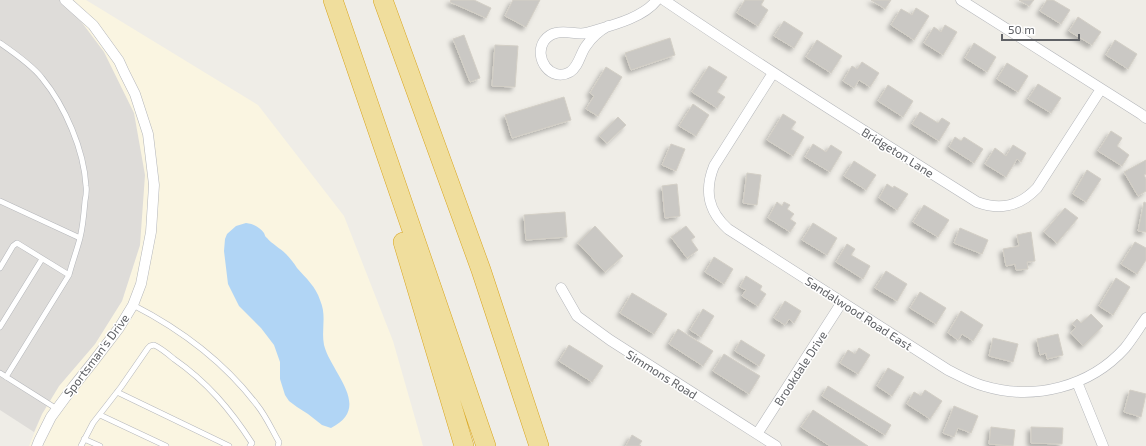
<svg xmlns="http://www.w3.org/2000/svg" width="1146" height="446" font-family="'Exo 2',sans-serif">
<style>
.commercial{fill:#faf5e1}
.industrial{fill:#dedcd9}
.water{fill:#b1d5f5}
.building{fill:#cac8c4;stroke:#d3cfc6;filter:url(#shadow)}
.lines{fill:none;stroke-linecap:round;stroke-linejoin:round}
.service-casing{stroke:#b4b6ba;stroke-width:6}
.minor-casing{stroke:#b4b6ba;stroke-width:11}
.motorway-casing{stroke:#d9a51d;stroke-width:20}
.service{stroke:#fff;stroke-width:5}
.minor{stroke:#fff;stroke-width:10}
.motorway{stroke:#f0de9d;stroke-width:19}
.labels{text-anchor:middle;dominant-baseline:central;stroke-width:3;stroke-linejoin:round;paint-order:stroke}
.street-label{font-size:12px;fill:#5f6165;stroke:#fff}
</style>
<defs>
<filter id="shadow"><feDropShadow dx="-3.5" dy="3.5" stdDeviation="2" flood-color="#0004"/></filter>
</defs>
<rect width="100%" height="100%" fill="#efede7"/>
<path class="commercial" d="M65,0H86L258,105L344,216L393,341L423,446H29L42,414L59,386L95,344L122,301L140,245Z"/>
<path class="industrial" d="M0,0H65L104,52L134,113L145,175L140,245L122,301L95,344L59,386L42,414L34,432L0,410Z"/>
<path class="water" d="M246,223C254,224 259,227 264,233C265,235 265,237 267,238C272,244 280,248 286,254C290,258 294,263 297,268C306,278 316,287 320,300C327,316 321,329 324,345C331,373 373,407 331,428L322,425L308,414L297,407L289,401L285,395L280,379V362L274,345L261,328L239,306L228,284L224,251L225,239L227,234L236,226Z"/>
<path class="building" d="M451,0H474L491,8L486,18L450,2Z
M513,0H540L526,27L505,16Z
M745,0H764L761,5L768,10L758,26L737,13Z
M871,0H891L885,9Z
M1019,0H1034L1029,6Z
M1047,0H1053L1070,10L1061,24L1040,11Z
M916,8L929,16L914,40L891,25L901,9L912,15Z
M1078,17L1101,32L1092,45L1069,31Z
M784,21L803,33L794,48L774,36Z
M945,25L957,32L943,55L924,43L934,27L941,32Z
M464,35L480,78L470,82L453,39Z
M670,38L675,55L631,70L625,53Z
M817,40L842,56L831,73L806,57Z
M1115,40L1137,54L1128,69L1106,55Z
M974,43L996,57L987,72L965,58Z
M495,45L518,46L515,87L492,86Z
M862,62L879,73L870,87L859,80L854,88L843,81L852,66L857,69Z
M1007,63L1028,76L1018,92L997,79Z
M709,66L727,77L717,92L725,97L717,108L692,92Z
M606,67L622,77L598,116L586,109L594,96L590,93Z
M1038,84L1061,98L1051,113L1028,99Z
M888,85L913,101L903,117L878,101Z
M564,97L571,120L512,138L505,115Z
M693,104L709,115L696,136L679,126Z
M920,112L938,123L942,118L950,123L939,141L912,124Z
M783,114L796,122L791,129L804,137L793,156L767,140Z
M618,117L626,125L607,143L599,136Z
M1111,131L1122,138L1117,146L1129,155L1122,166L1098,151Z
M955,137L961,141L964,137L983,149L974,163L949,147Z
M671,144L685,149L676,171L662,165Z
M813,144L826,152L831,145L842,152L830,172L805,157Z
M1013,145L1026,153L1021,162L1017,159L1006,177L985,164L995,148L1006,156Z
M1146,160V174L1144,175L1146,179V191L1138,196L1124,172Z
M854,161L876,175L866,190L844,176Z
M1087,170L1101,179L1086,202L1073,194Z
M747,173L761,175L757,205L743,203Z
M677,184L680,216L665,218L662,186Z
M887,184L893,188L894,186L908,194L897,210L879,198Z
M777,202L782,206L784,202L790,205L787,209L794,214L790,219L796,223L790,232L768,218Z
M1144,202L1146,203V232L1138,231Z
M924,205L949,220L938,237L913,222Z
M1065,208L1078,218L1057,243L1044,232Z
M565,212L567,237L526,240L524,215Z
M813,223L837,238L827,255L802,240Z
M595,226L623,256L605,272L578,243Z
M686,226L695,237L691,240L698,250L687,258L671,237Z
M960,228L988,240L982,254L954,243Z
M1031,232L1035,261L1027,262L1028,269L1016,270L1015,264L1006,266L1003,249L1019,246L1017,235Z
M1135,242L1146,248V260L1137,274L1121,264Z
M847,244L855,249L851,255L870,266L863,279L836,262Z
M714,257L733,269L724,284L705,272Z
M886,271L907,284L897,301L875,288Z
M746,276L762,286L760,290L766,294L758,306L742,296L746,290L740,287Z
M1116,278L1130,287L1113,315L1099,306Z
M920,292L946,308L936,324L910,308Z
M632,293L667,314L654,334L620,313Z
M785,301L801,311L794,323L789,319L785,325L774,318Z
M703,309L714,316L701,337L690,330Z
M961,311L983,325L973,341L962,334L958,340L948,333Z
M1091,314L1103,326L1083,346L1071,333L1076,327L1072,324L1077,319L1081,323Z
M678,329L713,351L703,366L669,344Z
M1058,334L1063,355L1047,359L1046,353L1040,355L1037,339Z
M993,338L1018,344L1013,362L989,356Z
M741,340L765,355L759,366L735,351Z
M569,345L603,366L592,382L559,361Z
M859,348L870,355L858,374L840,363L848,350L855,354Z
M724,354L760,376L749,394L713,371Z
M888,368L904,377L892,396L877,386Z
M828,386L891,425L885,435L822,396Z
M925,390L942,401L930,419L907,404L914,392L921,396Z
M1130,390L1146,394L1141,417L1124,412Z
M954,406L978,416L971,433L958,428L954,437L943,433Z
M813,410L868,446H830L801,427Z
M991,427L1015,430L1013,446L989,444Z
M1031,427L1063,428L1062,444L1031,443Z
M632,435L642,441L639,445L641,446H626Z"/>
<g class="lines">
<defs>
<path id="service" d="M0,43C13,52 32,65 42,78C65,106 84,150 86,186C87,191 86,196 85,201C84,213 83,226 80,238C77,250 72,263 69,275
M0,201L80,238
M0,268L13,246L17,243L69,275L6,377
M133,305C180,329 225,363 257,405C266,416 272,430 279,442L278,446
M0,327L42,259
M0,373L57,409
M117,392L229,446
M100,415L166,446
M84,439L100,446
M81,446L93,423L121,387L148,348L150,346L154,345C161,348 168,354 174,359C207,382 230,409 252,443L250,446"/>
<path id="minor" d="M664,0C767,70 872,136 977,202C1001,211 1020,206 1037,188L1101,89
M961,0L1141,114L1146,118
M608,26C599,31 592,37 586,46C580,54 579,66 570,72C551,83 533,58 544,41C547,37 551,34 556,33C566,30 576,35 586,33C609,26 642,19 657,0
M773,73L714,166C704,191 708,211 728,229L948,370C960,376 972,383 984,386C1034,401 1090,387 1125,348C1133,338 1139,328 1146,318
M561,288L577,316L610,340L776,446
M1077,382L1103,446
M757,434L842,302
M37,446L39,441L51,417L73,387L93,362L119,328L133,305L141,284L151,232L154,185L148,134L135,94L124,72L119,61L93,25L65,0"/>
<path id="motorway" d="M333,0L486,446
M383,0L481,270L539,446
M403,242L464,446"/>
</defs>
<use href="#service" class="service-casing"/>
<use href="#minor" class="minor-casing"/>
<use href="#motorway" class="motorway-casing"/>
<use href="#service" class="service"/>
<use href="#minor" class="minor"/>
<use href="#motorway" class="motorway"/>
</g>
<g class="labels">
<g class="street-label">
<text transform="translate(898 152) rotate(32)">Bridgeton Lane</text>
<text transform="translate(859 313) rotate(33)">Sandalwood Road East</text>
<text transform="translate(96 355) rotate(-53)">Sportsman's Drive</text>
<text transform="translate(800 368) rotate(-57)">Brookdale Drive</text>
<text transform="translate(662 374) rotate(32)">Simmons Road</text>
</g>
</g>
<path d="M1002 34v6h77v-6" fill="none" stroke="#5f6165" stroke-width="2"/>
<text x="1008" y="34" font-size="12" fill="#5f6165" stroke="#ffffff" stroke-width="3" paint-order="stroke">50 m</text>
</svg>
